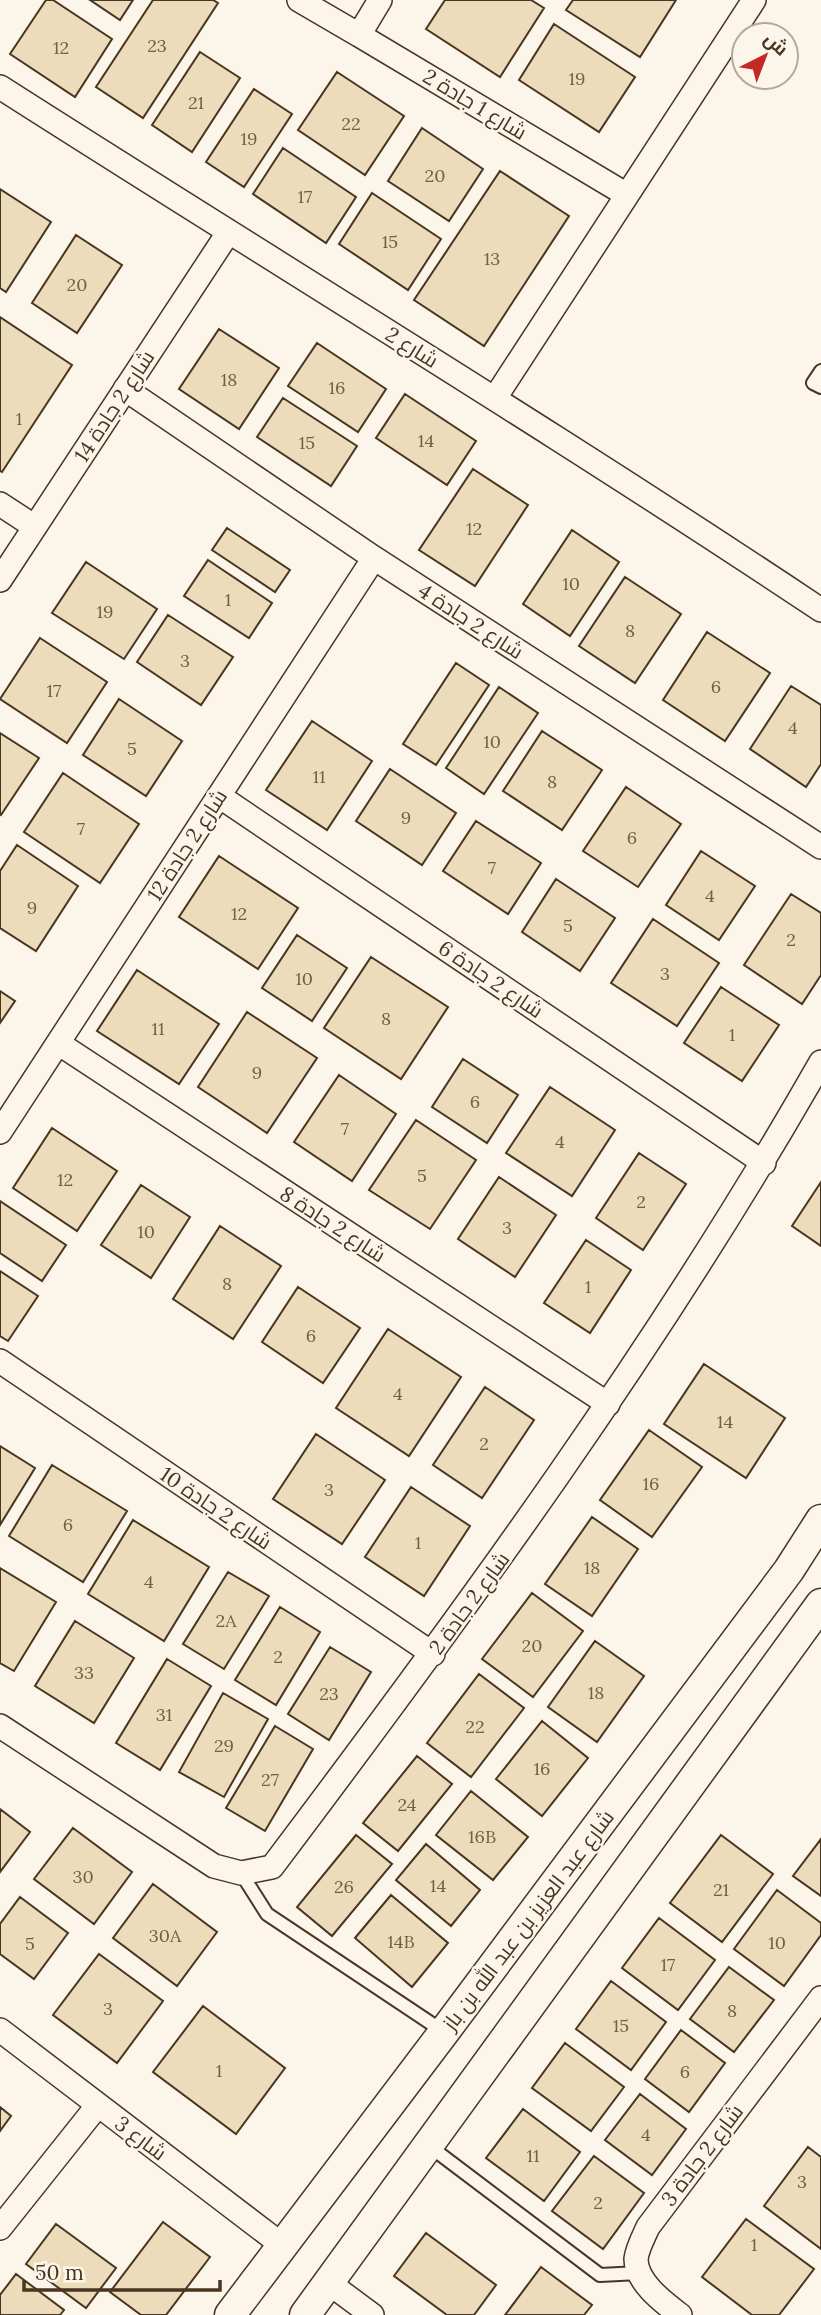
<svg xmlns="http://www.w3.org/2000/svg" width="821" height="2315" font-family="Lora,Cairo,serif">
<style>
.building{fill:#ecdcbc;stroke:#4a3520;stroke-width:2}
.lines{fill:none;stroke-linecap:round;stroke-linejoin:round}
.service-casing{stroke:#4a3520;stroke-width:16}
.minor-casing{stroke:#4a3520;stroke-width:26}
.tertiary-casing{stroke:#4a3520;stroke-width:33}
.service{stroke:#fbf6e9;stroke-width:12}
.minor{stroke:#fbf6e9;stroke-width:23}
.tertiary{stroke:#fbf6e9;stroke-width:30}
.labels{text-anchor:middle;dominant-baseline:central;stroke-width:5;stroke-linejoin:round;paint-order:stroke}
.number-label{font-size:18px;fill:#725f47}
.street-label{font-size:21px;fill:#4a3520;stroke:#fbf6e9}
</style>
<rect width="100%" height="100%" fill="#fbf6e9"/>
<path class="building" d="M46,0H53L112,39L75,97L10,54Z
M90,0H133L120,20Z
M153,0H213L218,3L143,118L96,87Z
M445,0H531L544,8L500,77L426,29Z
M573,0H676L640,57L566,10Z
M554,24L635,77L599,132L519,80Z
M200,52L240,78L192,152L152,125Z
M337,72L404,116L365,175L298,130Z
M254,89L292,114L244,187L206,162Z
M422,128L483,169L449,221L388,181Z
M283,148L356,197L326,243L253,194Z
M500,171L569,216L484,346L414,300Z
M0,189L51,222L6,292L0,288Z
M372,193L441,239L408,290L339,244Z
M76,235L122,265L77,333L32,303Z
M0,317L72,365L2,472L0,471Z
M219,329L279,368L239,429L179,389Z
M317,343L386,389L358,432L288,386Z
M405,394L476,441L447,485L376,438Z
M283,398L357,446L331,486L257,437Z
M473,469L528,505L475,586L419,550Z
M227,528L290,570L275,592L212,550Z
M572,530L619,562L570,636L523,604Z
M208,560L272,603L249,638L184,596Z
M86,562L157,609L124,659L52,613Z
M625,577L681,614L635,683L579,646Z
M168,615L233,657L201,705L137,662Z
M707,632L770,673L725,741L663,700Z
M40,638L107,682L67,743L0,699Z
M456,663L489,685L436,765L403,744Z
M791,686L821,705V764L806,787L750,749Z
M499,687L538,713L484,794L446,768Z
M119,699L182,741L146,796L83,755Z
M312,721L372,761L327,830L266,790Z
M542,731L602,770L562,830L503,791Z
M0,733L39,758L1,815L0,814Z
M390,769L456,813L422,865L356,821Z
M63,773L139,824L100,883L24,832Z
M626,787L681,824L638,887L583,851Z
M476,821L541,863L508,914L443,871Z
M17,845L78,886L36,951L0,928V871Z
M701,851L755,886L719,940L666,905Z
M219,856L298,908L258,969L179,917Z
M556,879L615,918L580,971L522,932Z
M791,894L821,913V975L802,1004L744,965Z
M653,919L719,963L677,1026L611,983Z
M297,935L347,968L312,1021L262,988Z
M371,957L448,1007L401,1079L324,1028Z
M137,970L219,1024L179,1084L97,1031Z
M721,987L779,1025L742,1081L684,1043Z
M0,991L15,1001L0,1023Z
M247,1012L317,1058L267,1133L198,1087Z
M463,1059L518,1095L487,1143L432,1107Z
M339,1075L396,1114L352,1181L294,1142Z
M550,1087L615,1130L572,1196L506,1153Z
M416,1120L476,1160L430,1229L369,1190Z
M52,1128L117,1171L77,1231L13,1188Z
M639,1153L686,1184L643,1250L596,1218Z
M499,1177L556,1215L515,1277L458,1239Z
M821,1182V1246L792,1226Z
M141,1185L190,1217L151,1278L101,1245Z
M0,1201L66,1245L42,1281L0,1253Z
M220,1226L281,1266L233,1339L173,1299Z
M586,1240L631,1270L590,1333L544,1303Z
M0,1271L38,1296L8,1341L0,1336Z
M298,1287L360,1328L323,1383L262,1342Z
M388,1329L461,1377L409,1456L336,1408Z
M704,1364L785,1418L746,1478L664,1424Z
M485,1387L534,1420L482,1498L433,1465Z
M649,1430L702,1467L652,1537L600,1500Z
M316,1434L385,1480L342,1544L273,1499Z
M0,1446L35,1468L0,1525Z
M52,1465L127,1511L83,1582L9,1536Z
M411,1487L470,1526L424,1596L365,1557Z
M592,1517L638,1549L592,1616L545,1584Z
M133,1520L209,1567L164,1641L88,1594Z
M0,1568L56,1602L14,1671L0,1663Z
M228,1572L269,1596L224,1669L183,1644Z
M532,1593L583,1631L533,1697L482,1659Z
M280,1607L320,1632L276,1705L235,1680Z
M75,1621L134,1658L94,1723L35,1686Z
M595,1641L644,1676L597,1742L548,1707Z
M330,1647L371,1672L329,1740L288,1714Z
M167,1659L211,1686L160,1770L116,1743Z
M479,1674L524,1708L471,1777L427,1743Z
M223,1693L268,1719L224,1797L179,1772Z
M542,1721L588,1758L542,1816L496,1779Z
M275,1726L313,1749L265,1831L226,1808Z
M417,1756L452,1784L398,1851L363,1823Z
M471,1791L528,1837L493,1880L436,1835Z
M0,1809L30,1832L0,1872Z
M73,1828L132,1872L94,1924L34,1879Z
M356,1835L392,1864L332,1936L297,1907Z
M721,1835L773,1874L722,1942L670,1903Z
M821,1839V1896L793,1876Z
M426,1844L480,1890L451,1926L396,1880Z
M153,1884L217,1932L177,1986L113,1938Z
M777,1890L821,1923V1935L784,1986L734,1949Z
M391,1895L448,1943L412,1987L355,1938Z
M20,1897L68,1933L34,1979L0,1954V1924Z
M659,1918L715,1960L678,2010L622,1968Z
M99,1954L163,2001L117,2063L53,2015Z
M729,1967L774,2000L734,2052L690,2019Z
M611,1981L666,2022L631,2070L576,2029Z
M203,2006L285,2068L236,2134L153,2072Z
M681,2030L725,2063L689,2112L645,2079Z
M565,2043L624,2087L591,2131L532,2088Z
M640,2094L686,2129L652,2175L605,2140Z
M0,2107L11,2116L0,2131Z
M523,2109L580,2152L544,2201L486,2158Z
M808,2147L821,2157V2249L764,2206Z
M594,2156L644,2193L603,2249L552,2211Z
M746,2219L814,2269L779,2315H752L702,2277Z
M163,2222L210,2257L166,2315H141L110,2292Z
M56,2224L116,2268L86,2308L26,2264Z
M426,2233L496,2285L474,2315H447L394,2276Z
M541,2267L592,2305L584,2315H505Z
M16,2274L64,2310L60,2315H0V2295Z"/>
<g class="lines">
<defs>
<path id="service" d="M821,371L813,383L821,387
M241,1873L267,1914L444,2032
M428,2145L600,2275L639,2273"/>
<path id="minor" d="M299,0L359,35
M380,0L359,35L627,195
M0,87C274,262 551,430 821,610
M125,389L374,558L821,847
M495,398L754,0
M0,504L35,527
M0,580L228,233
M219,796L764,1163
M58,1043L608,1404
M0,1132L374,558
M0,1361L433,1654
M0,1726L214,1866L241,1873L272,1867C468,1607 660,1345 821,1062
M0,2030L282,2245
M0,2228L98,2105
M329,2283L372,2315
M680,2315C663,2302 636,2282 636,2259C637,2249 644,2236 648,2227L821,1998"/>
<path id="tertiary" d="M230,2315L444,2032L789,1570L821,1520
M305,2315L821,1604"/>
</defs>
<use href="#service" class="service-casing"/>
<use href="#minor" class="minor-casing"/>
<use href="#tertiary" class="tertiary-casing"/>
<use href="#service" class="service"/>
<use href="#minor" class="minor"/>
<use href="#tertiary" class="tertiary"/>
</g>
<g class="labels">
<g class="number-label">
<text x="157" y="45">23</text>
<text x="61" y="47">12</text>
<text x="577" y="78">19</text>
<text x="196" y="102">21</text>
<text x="351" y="123">22</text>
<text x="249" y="138">19</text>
<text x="435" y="175">20</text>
<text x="305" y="196">17</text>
<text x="390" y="241">15</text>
<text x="492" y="258">13</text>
<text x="77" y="284">20</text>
<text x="229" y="379">18</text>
<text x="337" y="387">16</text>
<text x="19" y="418">1</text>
<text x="426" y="440">14</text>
<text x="307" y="442">15</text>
<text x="474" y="528">12</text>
<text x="571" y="583">10</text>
<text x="228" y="599">1</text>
<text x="105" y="611">19</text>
<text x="630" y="630">8</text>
<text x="185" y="660">3</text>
<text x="716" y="686">6</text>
<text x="54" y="690">17</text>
<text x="793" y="727">4</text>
<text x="492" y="741">10</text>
<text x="132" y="748">5</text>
<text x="319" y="776">11</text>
<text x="552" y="781">8</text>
<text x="406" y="817">9</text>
<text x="81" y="828">7</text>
<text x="632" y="837">6</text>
<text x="492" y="867">7</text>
<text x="710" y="895">4</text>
<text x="32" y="907">9</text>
<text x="239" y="913">12</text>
<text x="568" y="925">5</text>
<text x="791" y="939">2</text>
<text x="665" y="973">3</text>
<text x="304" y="978">10</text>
<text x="386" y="1018">8</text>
<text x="158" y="1028">11</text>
<text x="732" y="1034">1</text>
<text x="257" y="1072">9</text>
<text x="475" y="1101">6</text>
<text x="345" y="1128">7</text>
<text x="560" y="1141">4</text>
<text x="422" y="1175">5</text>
<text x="65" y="1179">12</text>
<text x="641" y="1201">2</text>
<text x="507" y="1227">3</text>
<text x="146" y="1231">10</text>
<text x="227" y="1283">8</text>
<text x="588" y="1286">1</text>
<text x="311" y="1335">6</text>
<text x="398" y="1393">4</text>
<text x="725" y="1421">14</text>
<text x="484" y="1443">2</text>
<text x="651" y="1483">16</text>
<text x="329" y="1489">3</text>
<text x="68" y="1524">6</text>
<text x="418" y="1542">1</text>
<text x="592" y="1567">18</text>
<text x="149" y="1581">4</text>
<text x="226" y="1620">2A</text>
<text x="532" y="1645">20</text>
<text x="278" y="1656">2</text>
<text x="84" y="1672">33</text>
<text x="596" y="1692">18</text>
<text x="329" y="1693">23</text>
<text x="164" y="1714">31</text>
<text x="475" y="1726">22</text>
<text x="224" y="1745">29</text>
<text x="542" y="1768">16</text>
<text x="270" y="1779">27</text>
<text x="407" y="1804">24</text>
<text x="482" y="1836">16B</text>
<text x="83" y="1876">30</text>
<text x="438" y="1885">14</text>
<text x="344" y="1886">26</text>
<text x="721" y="1889">21</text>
<text x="165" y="1935">30A</text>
<text x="401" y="1941">14B</text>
<text x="777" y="1942">10</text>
<text x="30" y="1943">5</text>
<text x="668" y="1964">17</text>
<text x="108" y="2008">3</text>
<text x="732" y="2010">8</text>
<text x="621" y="2025">15</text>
<text x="219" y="2070">1</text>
<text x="685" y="2071">6</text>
<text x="646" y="2134">4</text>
<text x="533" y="2155">11</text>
<text x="802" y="2181">3</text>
<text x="598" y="2202">2</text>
<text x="754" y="2244">1</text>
</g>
<g class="street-label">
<text transform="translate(475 104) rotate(31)">شارع 1 جادة 2</text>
<text transform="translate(412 347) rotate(32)">شارع 2</text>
<text transform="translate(114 406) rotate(-57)">شارع 2 جادة 14</text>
<text transform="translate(471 621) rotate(33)">شارع 2 جادة 4</text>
<text transform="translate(187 845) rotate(-57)">شارع 2 جادة 12</text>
<text transform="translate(491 979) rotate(34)">شارع 2 جادة 6</text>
<text transform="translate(333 1224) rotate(33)">شارع 2 جادة 8</text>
<text transform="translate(216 1508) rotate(34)">شارع 2 جادة 10</text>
<text transform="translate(469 1603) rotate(-54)">شارع 2 جادة 2</text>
<text transform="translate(528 1920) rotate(-53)">شارع عبد العزيز بن عبد الله بن باز</text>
<text transform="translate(141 2138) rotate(37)">شارع 3</text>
<text transform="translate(702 2155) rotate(-53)">شارع 2 جادة 3</text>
</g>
</g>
<g transform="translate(765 56) rotate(42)"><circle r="33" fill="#fbf6e9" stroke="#b4a999" stroke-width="2"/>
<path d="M0-5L12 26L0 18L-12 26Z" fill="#c62828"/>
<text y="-10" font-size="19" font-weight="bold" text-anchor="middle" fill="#4a3520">ش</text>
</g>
<path d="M24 2280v10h196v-10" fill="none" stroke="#4a3520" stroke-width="3.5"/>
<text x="35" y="2280" font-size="21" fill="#4a3520" stroke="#fbf6e9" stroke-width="5" paint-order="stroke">50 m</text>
</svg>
